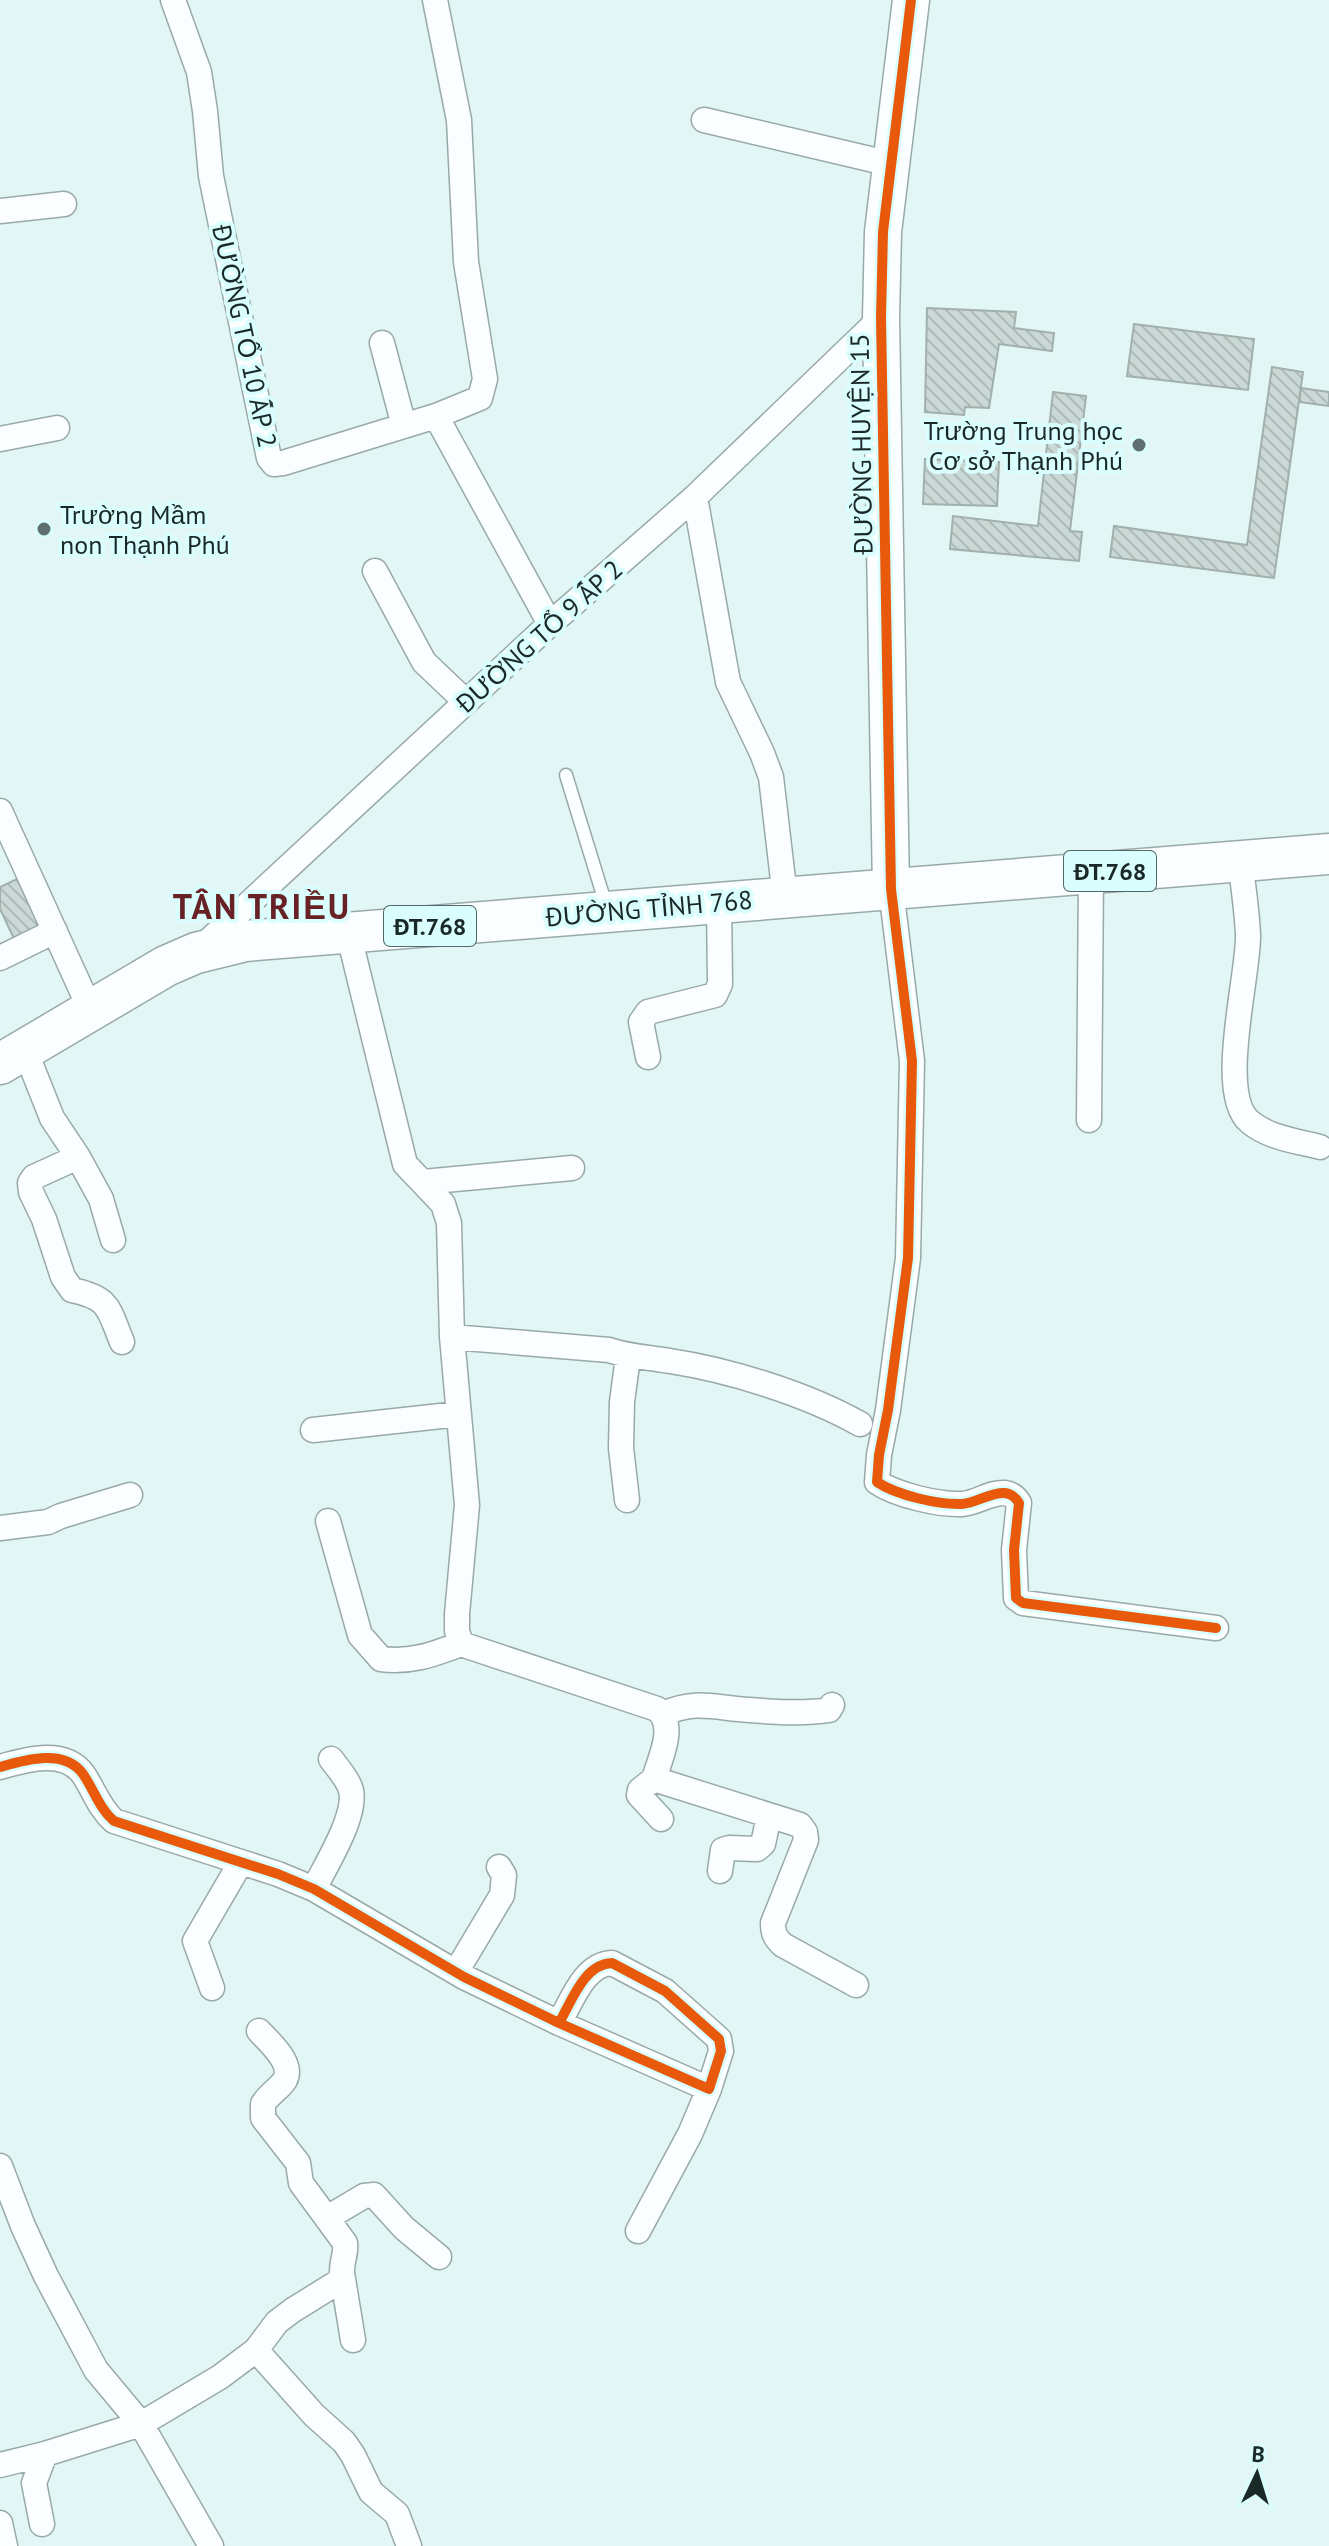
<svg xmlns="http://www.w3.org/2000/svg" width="1329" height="2546" font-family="'PT Sans',sans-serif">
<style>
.building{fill:url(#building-back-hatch);stroke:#a1b0ac;stroke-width:2}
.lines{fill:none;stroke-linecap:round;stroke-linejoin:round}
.lane-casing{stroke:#99a9a9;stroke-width:15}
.street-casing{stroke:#99a9a9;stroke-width:27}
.secondary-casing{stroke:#99a9a9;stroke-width:39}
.primary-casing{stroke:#99a9a9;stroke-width:43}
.lane{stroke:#fafefe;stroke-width:12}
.street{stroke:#fafefe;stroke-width:24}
.secondary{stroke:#fafefe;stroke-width:36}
.primary{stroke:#fafefe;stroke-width:40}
.cycleway-casing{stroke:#d9fefd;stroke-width:15}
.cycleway{stroke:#e8590c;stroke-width:10}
.poi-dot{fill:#607070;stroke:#d9fefd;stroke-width:3}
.labels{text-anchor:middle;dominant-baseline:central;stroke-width:8;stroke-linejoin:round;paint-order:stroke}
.shield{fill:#d9fefd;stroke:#536868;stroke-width:2}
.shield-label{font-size:24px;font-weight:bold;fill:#1a2828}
.street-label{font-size:26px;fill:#1a2828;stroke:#d9fefd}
.poi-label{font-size:26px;fill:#1a2828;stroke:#d9fefd;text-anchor:end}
.district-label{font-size:34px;font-weight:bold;letter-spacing:2px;fill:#682225;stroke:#d9fefd}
</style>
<defs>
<pattern id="building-back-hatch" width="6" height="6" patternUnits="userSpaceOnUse" patternTransform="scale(2)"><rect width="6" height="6" fill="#cad9d6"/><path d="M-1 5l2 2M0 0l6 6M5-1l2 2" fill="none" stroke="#adbab8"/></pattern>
</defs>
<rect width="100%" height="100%" fill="#e1f6f5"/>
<path class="building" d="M927,308L1016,312L1014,328L1054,333L1052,351L999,344L989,408L965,407L964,415L925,412Z
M1134,324L1254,339L1248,390L1127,376Z
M1272,367L1303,372L1274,578L1110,557L1114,526L1247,545Z
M1301,388L1329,392V406L1299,402Z
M1053,392L1086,396L1070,531L1082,532L1079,561L950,549L953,516L1038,526Z
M925,459L999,462L997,506L923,504Z
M21,877L46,929L16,943L0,909V887Z"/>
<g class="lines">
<defs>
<path id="lane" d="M566,775L606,905"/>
<path id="street" d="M173,0L199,72L205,111L211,176L269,458L274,464L283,463L436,416L550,624
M435,0L459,120L466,262L485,379L480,398L436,416
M704,120L891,164
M0,211L64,204
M382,343L404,426
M0,439L57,428
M695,497L728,682L762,753L771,777L785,897
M375,571L424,662L465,701
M0,811L91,1011
M1240,861C1243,885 1247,910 1248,935C1249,975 1216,1095 1250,1122C1269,1138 1297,1141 1320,1147
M891,889L912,1061L908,1258L888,1410L879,1455L877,1482C896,1495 939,1505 962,1504C977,1503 990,1492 1005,1493C1012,1494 1016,1498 1019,1503L1014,1550L1016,1598L1023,1603L1216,1628
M348,932L405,1164L443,1204L449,1223L452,1337L609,1350C629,1357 648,1357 670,1361C729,1370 807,1394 860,1424
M202,947L550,624L695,497L881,318
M0,958L55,931
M25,1050L52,1118L78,1157L34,1177L30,1183L31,1192L44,1219L63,1277L72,1290C110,1298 108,1308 122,1342
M648,1057L641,1022L648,1012L715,995L720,984L719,902
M1089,1120L1091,873
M78,1157L101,1199L113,1240
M423,1182L572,1168
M452,1337L467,1505L457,1614V1631L461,1644L657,1709C677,1726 660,1758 654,1779L800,1825L805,1832L806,1840L773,1923C773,1933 775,1938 783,1945L856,1985
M313,1430L459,1414
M627,1500L621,1448L622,1402L628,1357
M328,1521L360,1635L381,1659C411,1663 434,1654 461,1644
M0,1528L48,1522L61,1516L130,1495
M663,1714C696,1699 715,1708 749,1710C775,1712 804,1714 829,1710L832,1705
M0,1767C25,1760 64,1748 83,1774C94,1790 99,1808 114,1821L278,1874L314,1889L464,1977L559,2023L709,2089L721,2051L719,2039L665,1991L612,1963C584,1964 572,2001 559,2023
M654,1779L640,1790L639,1795L661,1819
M720,1871L723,1850L729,1848L757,1849L763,1844L769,1816
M314,1889C325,1866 362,1809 349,1785C345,1776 337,1767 331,1759
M456,1972L502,1895L504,1875L499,1867
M212,1988L195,1941L241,1862
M259,2031C269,2042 294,2063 285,2080C279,2089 269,2094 263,2104V2118L298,2163L301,2183L345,2243C347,2256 339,2264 343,2279
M0,2166L23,2226L46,2276L96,2370L141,2424L211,2546
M327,2218L364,2196L374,2195L404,2228L439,2257
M638,2231L690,2134L709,2089
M256,2350L314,2415L344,2442L353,2455L371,2492L397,2514L409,2546
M0,2465L45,2454L141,2424L220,2377L256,2350L277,2322L293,2310L343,2279L353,2340
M0,2523L5,2546
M42,2524L34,2483L45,2454"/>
<path id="secondary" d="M891,889L881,318L883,232L911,0"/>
<path id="primary" d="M0,1064L166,966L196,953L245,941L1329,854"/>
</defs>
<use href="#lane" class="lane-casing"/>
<use href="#street" class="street-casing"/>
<use href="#secondary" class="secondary-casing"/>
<use href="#primary" class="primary-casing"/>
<use href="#lane" class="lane"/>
<use href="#street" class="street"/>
<use href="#secondary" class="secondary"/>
<use href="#primary" class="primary"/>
<defs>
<path id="cycleway" d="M911,0L883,232L881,318L891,889L912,1061L908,1258L888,1410L879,1455L877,1482C896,1495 939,1505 962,1504C977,1503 990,1492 1005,1493C1012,1494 1016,1498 1019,1503L1014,1550L1016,1598L1023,1603L1216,1628
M0,1767C25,1760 64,1748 83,1774C94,1790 99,1808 114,1821L278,1874L314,1889L464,1977L559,2023L709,2089L721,2051L719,2039L665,1991L612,1963C584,1964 572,2001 559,2023"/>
</defs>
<use href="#cycleway" class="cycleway-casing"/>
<use href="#cycleway" class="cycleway"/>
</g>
<g class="poi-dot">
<circle cx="1139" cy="445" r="8"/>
<circle cx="44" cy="529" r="8"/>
</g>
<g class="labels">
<g class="shield">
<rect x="1064" y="851" width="92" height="40" rx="6"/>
<rect x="384" y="906" width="92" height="40" rx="6"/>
</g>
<g class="shield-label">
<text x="1110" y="871">ĐT.768</text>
<text x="430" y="926">ĐT.768</text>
</g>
<g class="street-label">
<text transform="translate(245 336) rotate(78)">ĐƯỜNG TỔ 10 ẤP 2</text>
<text transform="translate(861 444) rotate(-91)">ĐƯỜNG HUYỆN 15</text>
<text transform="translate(539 636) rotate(-42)">ĐƯỜNG TỔ 9 ẤP 2</text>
<text transform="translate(649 908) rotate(-5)">ĐƯỜNG TỈNH 768</text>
</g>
<g class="poi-label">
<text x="1123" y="430">Trường Trung học<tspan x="1123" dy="30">Cơ sở Thạnh Phú</tspan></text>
<text x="60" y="514" text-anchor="start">Trường Mầm<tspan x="60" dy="30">non Thạnh Phú</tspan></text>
</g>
<g class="district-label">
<text x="262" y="906">TÂN TRIỀU</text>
</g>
</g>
<g transform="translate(1257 2474) rotate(4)" stroke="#d9fefd" stroke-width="6" paint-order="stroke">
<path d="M0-6L14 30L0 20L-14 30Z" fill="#1a2828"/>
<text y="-12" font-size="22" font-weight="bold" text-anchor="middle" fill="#1a2828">B</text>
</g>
</svg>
